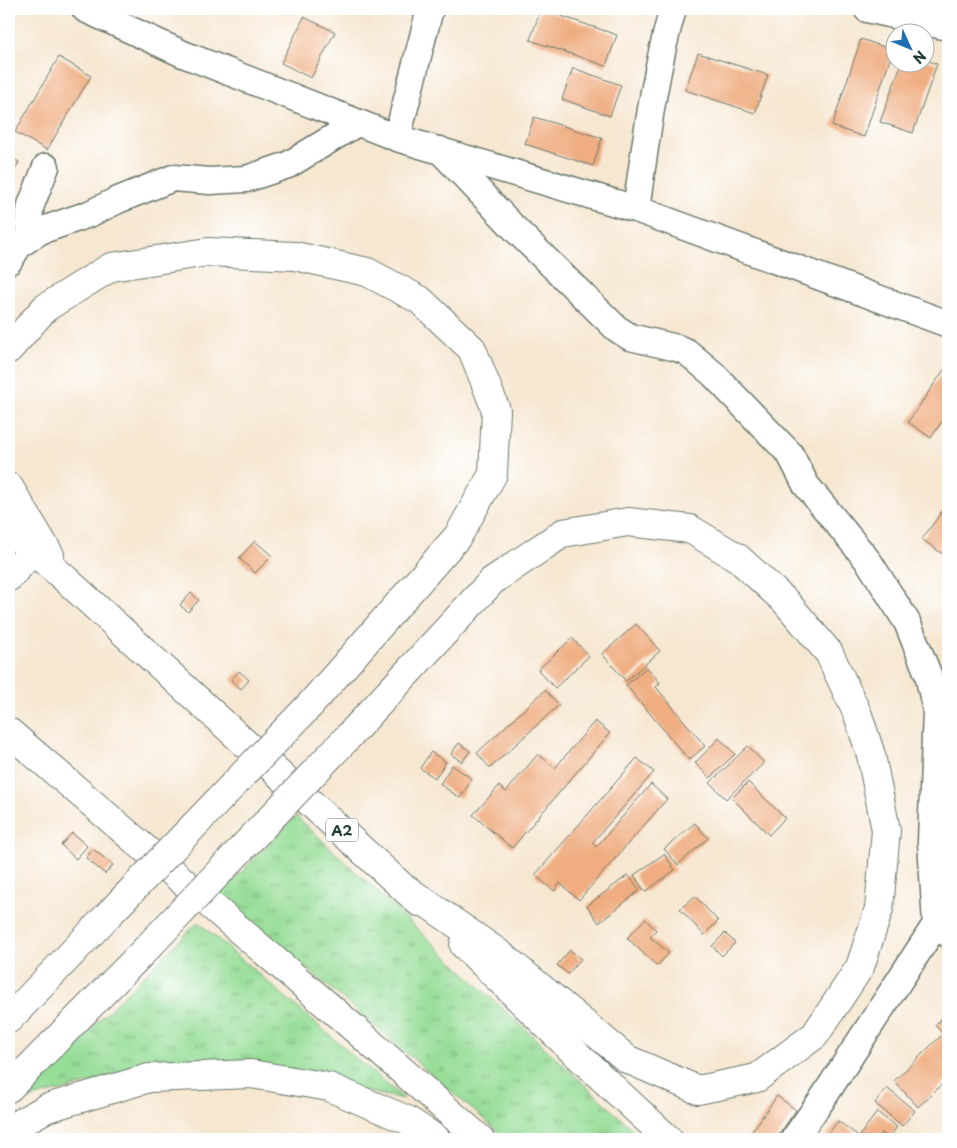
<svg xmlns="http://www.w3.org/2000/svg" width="957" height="1148" font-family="'Playpen Sans',sans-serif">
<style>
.grass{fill:url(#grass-tufts);stroke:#5a8d66}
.building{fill:#efad81}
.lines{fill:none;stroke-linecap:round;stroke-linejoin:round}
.minor-casing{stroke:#6a786b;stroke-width:29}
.highway-casing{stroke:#6a786b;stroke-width:30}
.minor{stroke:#fff;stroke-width:26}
.highway{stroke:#fff;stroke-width:28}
.highway-bridge-casing{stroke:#6a786b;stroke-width:30;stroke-linecap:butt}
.highway-bridge{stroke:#fff;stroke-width:28}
.labels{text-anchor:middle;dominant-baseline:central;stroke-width:4;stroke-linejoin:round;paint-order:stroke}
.shield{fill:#fff;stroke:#627771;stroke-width:1}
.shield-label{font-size:14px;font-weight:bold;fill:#1f3d34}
</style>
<defs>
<pattern id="grass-tufts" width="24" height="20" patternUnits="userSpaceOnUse" patternTransform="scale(1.25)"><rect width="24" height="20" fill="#96dd97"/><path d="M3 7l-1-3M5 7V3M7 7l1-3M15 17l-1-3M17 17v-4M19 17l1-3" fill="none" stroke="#7ab47c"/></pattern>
</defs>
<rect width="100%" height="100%" fill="#fff"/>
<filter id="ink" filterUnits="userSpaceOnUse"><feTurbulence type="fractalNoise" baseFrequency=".02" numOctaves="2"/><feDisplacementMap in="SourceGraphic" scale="10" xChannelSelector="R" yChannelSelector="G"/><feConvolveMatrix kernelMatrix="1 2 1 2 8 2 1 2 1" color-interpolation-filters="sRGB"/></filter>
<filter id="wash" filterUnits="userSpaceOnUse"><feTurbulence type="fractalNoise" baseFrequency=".0096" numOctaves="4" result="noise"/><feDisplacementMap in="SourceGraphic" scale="20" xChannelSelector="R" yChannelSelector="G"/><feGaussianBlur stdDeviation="1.12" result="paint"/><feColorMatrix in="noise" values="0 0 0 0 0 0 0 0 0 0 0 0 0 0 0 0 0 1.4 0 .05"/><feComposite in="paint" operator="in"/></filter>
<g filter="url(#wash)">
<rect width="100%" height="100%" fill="#f6e7d1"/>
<path class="grass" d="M296,816L643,1139H507L220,894Z
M198,922L404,1099L189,1058L16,1102Z"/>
<g id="blocks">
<path class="building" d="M541,9L617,35L606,66L530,40Z
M304,17L335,32L311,78L281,63Z
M861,39L893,50L864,137L832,126Z
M698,53L768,75L755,113L685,90Z
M59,57L91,76L47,150L15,132Z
M924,59L937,64L913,133L880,122L902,62H924Z
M573,68L621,85L610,116L562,99Z
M534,117L602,138L593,166L525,144Z
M9,157L19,162L9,181Z
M948,364V412L931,438L908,422Z
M948,503V558L922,539Z
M255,541L272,556L255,573L239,558Z
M191,593L199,600L188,612L180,605Z
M636,624L660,651L626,681L602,654Z
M572,638L589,656L555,688L538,670Z
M647,667L660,683L656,687L705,746L689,760L626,685Z
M239,671L249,680L241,689L231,680Z
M545,690L559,705L490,768L477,753Z
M595,721L610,733L512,848L473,815L499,786L506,792L538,754L555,768Z
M719,738L735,754L710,778L695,763Z
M459,743L470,751L462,762L451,754Z
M748,746L764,763L726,799L710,783Z
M431,752L446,762L435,778L420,768Z
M637,758L654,772L592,843L596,847L651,784L667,799L579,900L560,883L554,891L535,875Z
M452,765L472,779L460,798L440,784Z
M748,782L785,818L769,835L732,798Z
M695,823L708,838L678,865L664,849Z
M72,833L87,846L76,859L61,845Z
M93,849L113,865L105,874L86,858Z
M664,854L675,870L645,892L634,875Z
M628,875L640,890L599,923L587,906Z
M695,896L718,921L704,935L680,909Z
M645,919L656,930L650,937L669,953L657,966L627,938Z
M725,933L735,943L722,956L712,946Z
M570,950L581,959L568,974L557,965Z
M948,1012V1079L918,1107L894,1081L943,1034L935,1025Z
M887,1088L915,1111L902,1126L875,1103Z
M777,1096L796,1110L776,1139H752L748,1137Z
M877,1112L897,1127L889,1138L882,1133L877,1139H866L860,1135Z
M838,1121L857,1135L854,1139H824Z"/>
</g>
</g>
<g filter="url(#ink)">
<use href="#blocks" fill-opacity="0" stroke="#6a786b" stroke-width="1"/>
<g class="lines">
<defs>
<path id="minor" d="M85,9L183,54L397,138L636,209L948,324
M867,9L948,27
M397,138L430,9
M440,150L517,231L616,328L630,337L677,348L687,352L712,373L790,454L806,485L869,562L907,622L928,674L936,711L931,842L936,924L948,934
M46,167L31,205L28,224L40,231L89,214L118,200L173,178L210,181L246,179L288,165L357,123
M636,209C646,142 654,74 673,9
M9,261L19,245L40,231
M794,1139L821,1101L936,924L946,911"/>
<path id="highway" d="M9,349L45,308L111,267L208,252L295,256L367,272L420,300L472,349L496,410L493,474L458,536L310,705
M9,487L50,555
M9,530L62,576L419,902
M9,577L33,551
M9,732L341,1017L480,1139
M347,738L492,581L563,533L628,522L690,529L738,558L786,602L829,653L858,715L871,755L886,830L879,909L860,967L815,1035L757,1078L698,1090L627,1059L500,954L406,889
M464,945L571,1049L668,1139
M9,1019L112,911
M9,1088L147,948
M9,1129L47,1108L149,1078L251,1074L329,1087L407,1120L436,1139"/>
</defs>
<use href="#minor" class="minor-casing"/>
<use href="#highway" class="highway-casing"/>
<use href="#minor" class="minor"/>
<use href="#highway" class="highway"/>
<defs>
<path id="highway-bridge" d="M112,911L310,705
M147,948L347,738"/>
</defs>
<use href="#highway-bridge" class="highway-bridge-casing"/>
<use href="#highway-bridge" class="highway-bridge"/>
</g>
</g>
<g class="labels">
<rect class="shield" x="326" y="818.5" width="32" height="23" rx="4"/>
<g class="shield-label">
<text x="342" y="830">A2</text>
</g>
</g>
<rect width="957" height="1148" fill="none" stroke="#fff" stroke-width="30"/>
<g transform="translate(910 48) rotate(134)"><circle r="24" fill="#ffffff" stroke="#a5b1ae"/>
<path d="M0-4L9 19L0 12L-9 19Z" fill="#1f6fb2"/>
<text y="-8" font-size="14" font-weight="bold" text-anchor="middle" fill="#1f3d34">N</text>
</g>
</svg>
